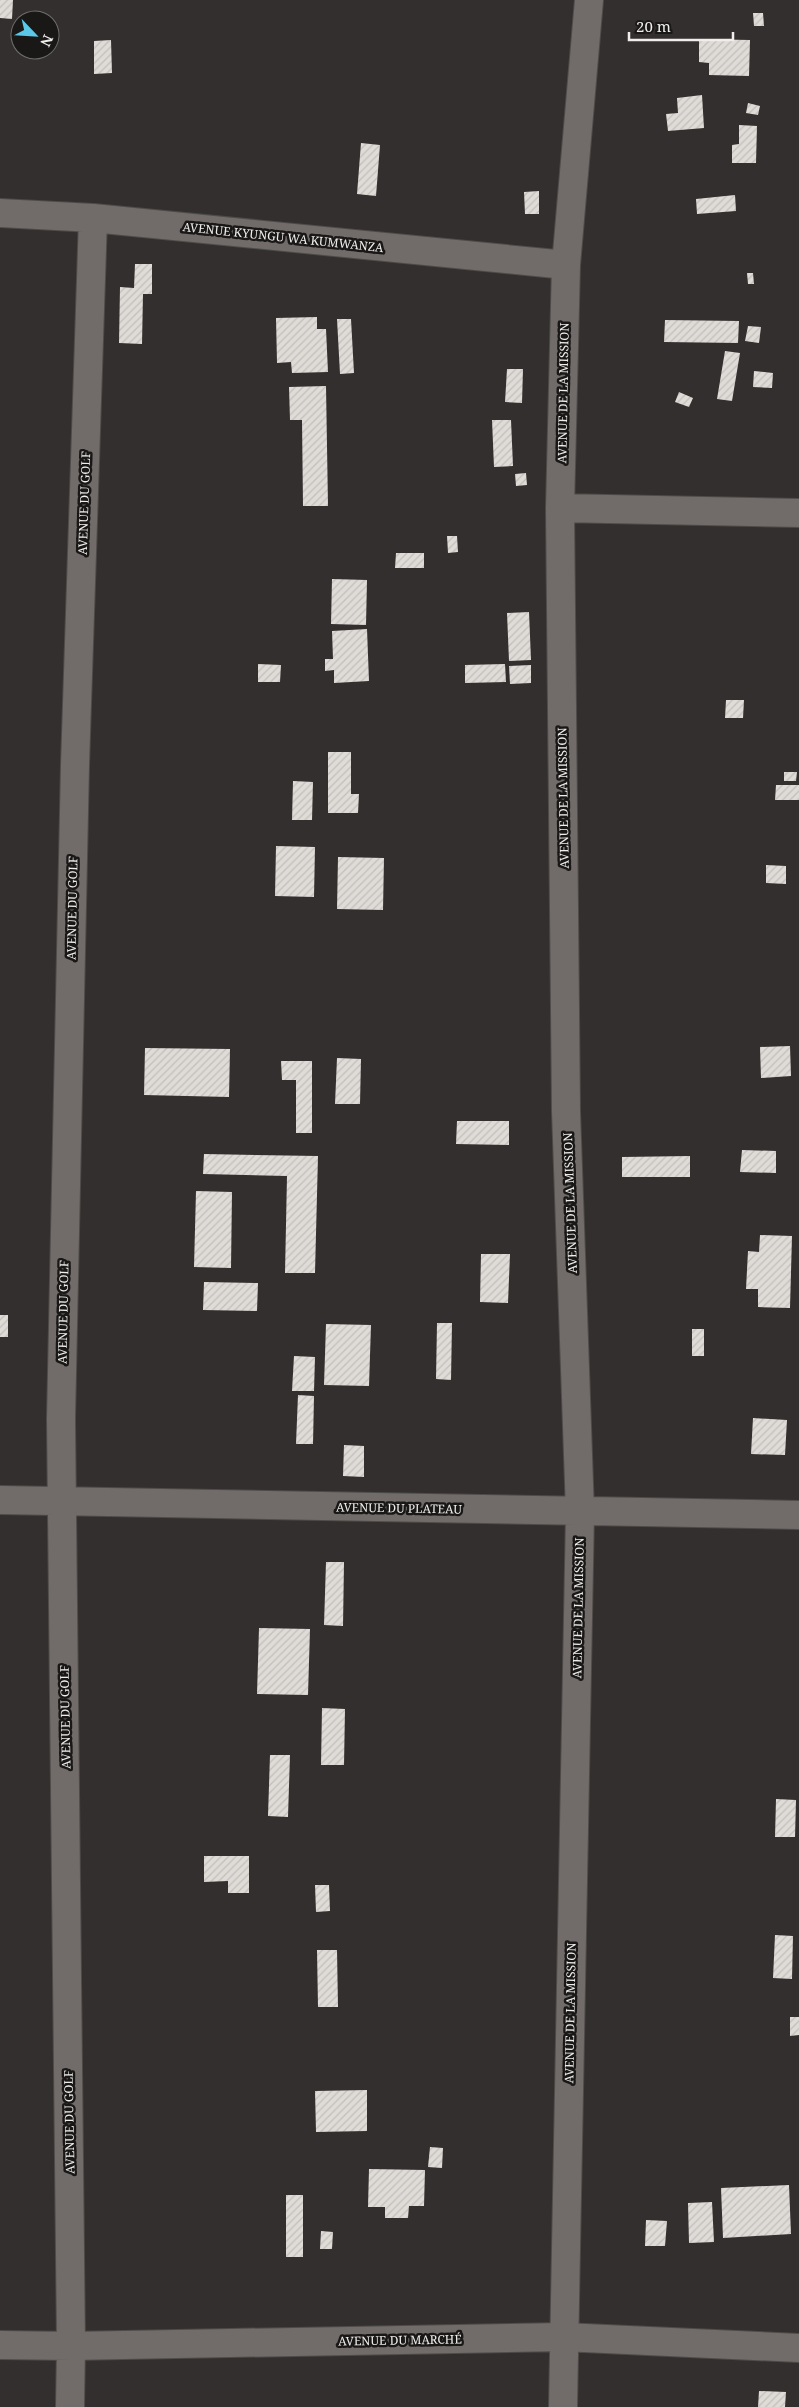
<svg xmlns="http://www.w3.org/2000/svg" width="799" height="2407" font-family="'Noto Serif',serif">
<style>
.building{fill:url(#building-hatch)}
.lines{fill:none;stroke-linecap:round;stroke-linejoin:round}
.minor-casing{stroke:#4e4b49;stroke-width:30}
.minor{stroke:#716c6a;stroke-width:28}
.labels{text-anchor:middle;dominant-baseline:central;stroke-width:5;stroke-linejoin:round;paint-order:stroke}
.street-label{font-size:12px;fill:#f0eeec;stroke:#1a1817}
</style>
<defs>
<pattern id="building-hatch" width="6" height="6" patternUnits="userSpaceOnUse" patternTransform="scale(1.25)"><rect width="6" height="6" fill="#dfdcd8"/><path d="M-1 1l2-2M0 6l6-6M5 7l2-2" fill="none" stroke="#c1bebb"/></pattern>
</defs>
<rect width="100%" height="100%" fill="#332f2e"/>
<path class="building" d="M0,0H13L12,19L0,18Z
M753,13H763L764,26H754Z
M699,39L750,40L749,76L709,75V63L699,62Z
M111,40L112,73L94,74V41Z
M702,95L704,128L668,131L666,114L678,113L677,98Z
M748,103L760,106L758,115L746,113Z
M739,125L757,126L756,163H732V145L739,144Z
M361,143L380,145L376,196L357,194Z
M539,191V214H525L524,192Z
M735,195L736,211L697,214L696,199Z
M135,264H152V294H143L142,344L119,343L120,287L134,288Z
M747,273H753L754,284H748Z
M317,317V329H326L328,372L292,373L291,362L277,363L276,318Z
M337,319H351L354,373L340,374Z
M665,320L739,321L738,343L664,342Z
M748,326L761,327L759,343L745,341Z
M725,351L740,353L732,401L717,399Z
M507,369H523L522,403L505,402Z
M754,371L773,373L772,388L753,387Z
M326,386L328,506H303L302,420H290L289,387Z
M679,392L693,398L689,407L675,402Z
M492,420H511L513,466L494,467Z
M526,473L527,485L516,486L515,474Z
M447,536H457L458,552L448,553Z
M396,553H424V568H395Z
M332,579L367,580L366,625L331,624Z
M529,612L531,660L509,661L507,613Z
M367,629L369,681L334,683V670L325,671V659H333L332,631Z
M258,664L281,665L280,682H258Z
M505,664L506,682L465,683V665Z
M531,665V683L510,684L509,666Z
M726,700H744L743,718H725Z
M328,752H351V794H359L358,813H328Z
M784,772H797L796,781H784Z
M293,781L313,782L312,820H292Z
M776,785H799V800H775Z
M276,846L315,847L314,897L275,896Z
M338,857L384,858L383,910L337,909Z
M766,865L786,866V884L766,883Z
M790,1046L791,1076L761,1078L760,1047Z
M145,1048L230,1049L229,1097L144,1095Z
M337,1058L361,1059L360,1104H335Z
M281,1061H312V1133H296V1080H282Z
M457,1121H509V1145L456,1144Z
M742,1150L776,1151V1173L740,1172Z
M204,1154L318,1156L315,1273H285L287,1176L203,1174Z
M690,1156V1177H622V1157Z
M196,1191L232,1192L231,1268L194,1267Z
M760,1235L792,1236L790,1308L758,1307V1289H746L748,1251L759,1252Z
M481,1254H510L508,1303L480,1302Z
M204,1282L258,1283L257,1311L203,1310Z
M0,1315H8V1337H0Z
M437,1323H452L451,1380L436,1379Z
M326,1324L371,1325L369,1386L324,1385Z
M692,1329H704V1356H692Z
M294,1356L315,1357L314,1391H292Z
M298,1395L314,1396L313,1444H296Z
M753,1418L787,1420L785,1455L751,1454Z
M344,1445L364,1446V1477L343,1476Z
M326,1562H344L343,1626L324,1625Z
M259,1628L310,1629L308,1695L257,1694Z
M322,1708L345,1709L344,1765H321Z
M270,1755H290L288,1817L268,1816Z
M776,1799L796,1800L795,1837H775Z
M204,1856H249V1893H228V1881L204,1882Z
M315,1885H329L330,1911L316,1912Z
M775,1935L793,1936L792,1979L773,1978Z
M317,1950H337L338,2007H318Z
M790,2017H799V2035L790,2036Z
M367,2090V2131L316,2132L315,2091Z
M430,2147L443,2148L442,2168L428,2167Z
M369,2169L425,2170L424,2206H409L408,2218H385V2207H368Z
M789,2185L791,2234L723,2238L721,2188Z
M286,2195H303V2257H286Z
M712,2202L714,2242L689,2243L688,2203Z
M646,2220L667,2221L665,2246H645Z
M321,2231L333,2232L332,2249H320Z
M759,2391L786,2392L785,2407H758Z"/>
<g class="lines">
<defs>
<path id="minor" d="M0,213L93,218L566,265
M560,508L799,513
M0,1500L799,1515
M0,2345L71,2346L563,2337L799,2348
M70,2407L71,2346L61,1419L75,765L93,218
M563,2407L580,1512L566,1111L560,508L566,265L589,0"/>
</defs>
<use href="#minor" class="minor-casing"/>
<use href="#minor" class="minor"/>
</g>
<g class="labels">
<g class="street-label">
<text transform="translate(283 237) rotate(6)">AVENUE KYUNGU WA KUMWANZA</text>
<text transform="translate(563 393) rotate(-89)">AVENUE DE LA MISSION</text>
<text transform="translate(84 503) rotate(-88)">AVENUE DU GOLF</text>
<text transform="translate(563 798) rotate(-91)">AVENUE DE LA MISSION</text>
<text transform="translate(72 908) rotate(-89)">AVENUE DU GOLF</text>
<text transform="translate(570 1203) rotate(-92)">AVENUE DE LA MISSION</text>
<text transform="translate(63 1312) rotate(-89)">AVENUE DU GOLF</text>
<text transform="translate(399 1508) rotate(1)">AVENUE DU PLATEAU</text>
<text transform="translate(578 1608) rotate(-89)">AVENUE DE LA MISSION</text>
<text transform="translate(65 1717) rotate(-91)">AVENUE DU GOLF</text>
<text transform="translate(570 2013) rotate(-89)">AVENUE DE LA MISSION</text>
<text transform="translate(69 2122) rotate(-91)">AVENUE DU GOLF</text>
<text transform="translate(400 2340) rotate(-1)">AVENUE DU MARCHÉ</text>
</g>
</g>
<g transform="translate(35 35) rotate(115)"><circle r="24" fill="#1a1817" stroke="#706e6c"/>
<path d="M0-4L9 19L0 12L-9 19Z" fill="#5ac8e6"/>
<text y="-8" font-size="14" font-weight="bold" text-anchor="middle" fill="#f0eeec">N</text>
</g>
<path d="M629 32v8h104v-8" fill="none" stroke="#f0eeec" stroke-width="2.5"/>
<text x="636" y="32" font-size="15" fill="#f0eeec" stroke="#1a1817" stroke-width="4" paint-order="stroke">20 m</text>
</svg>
